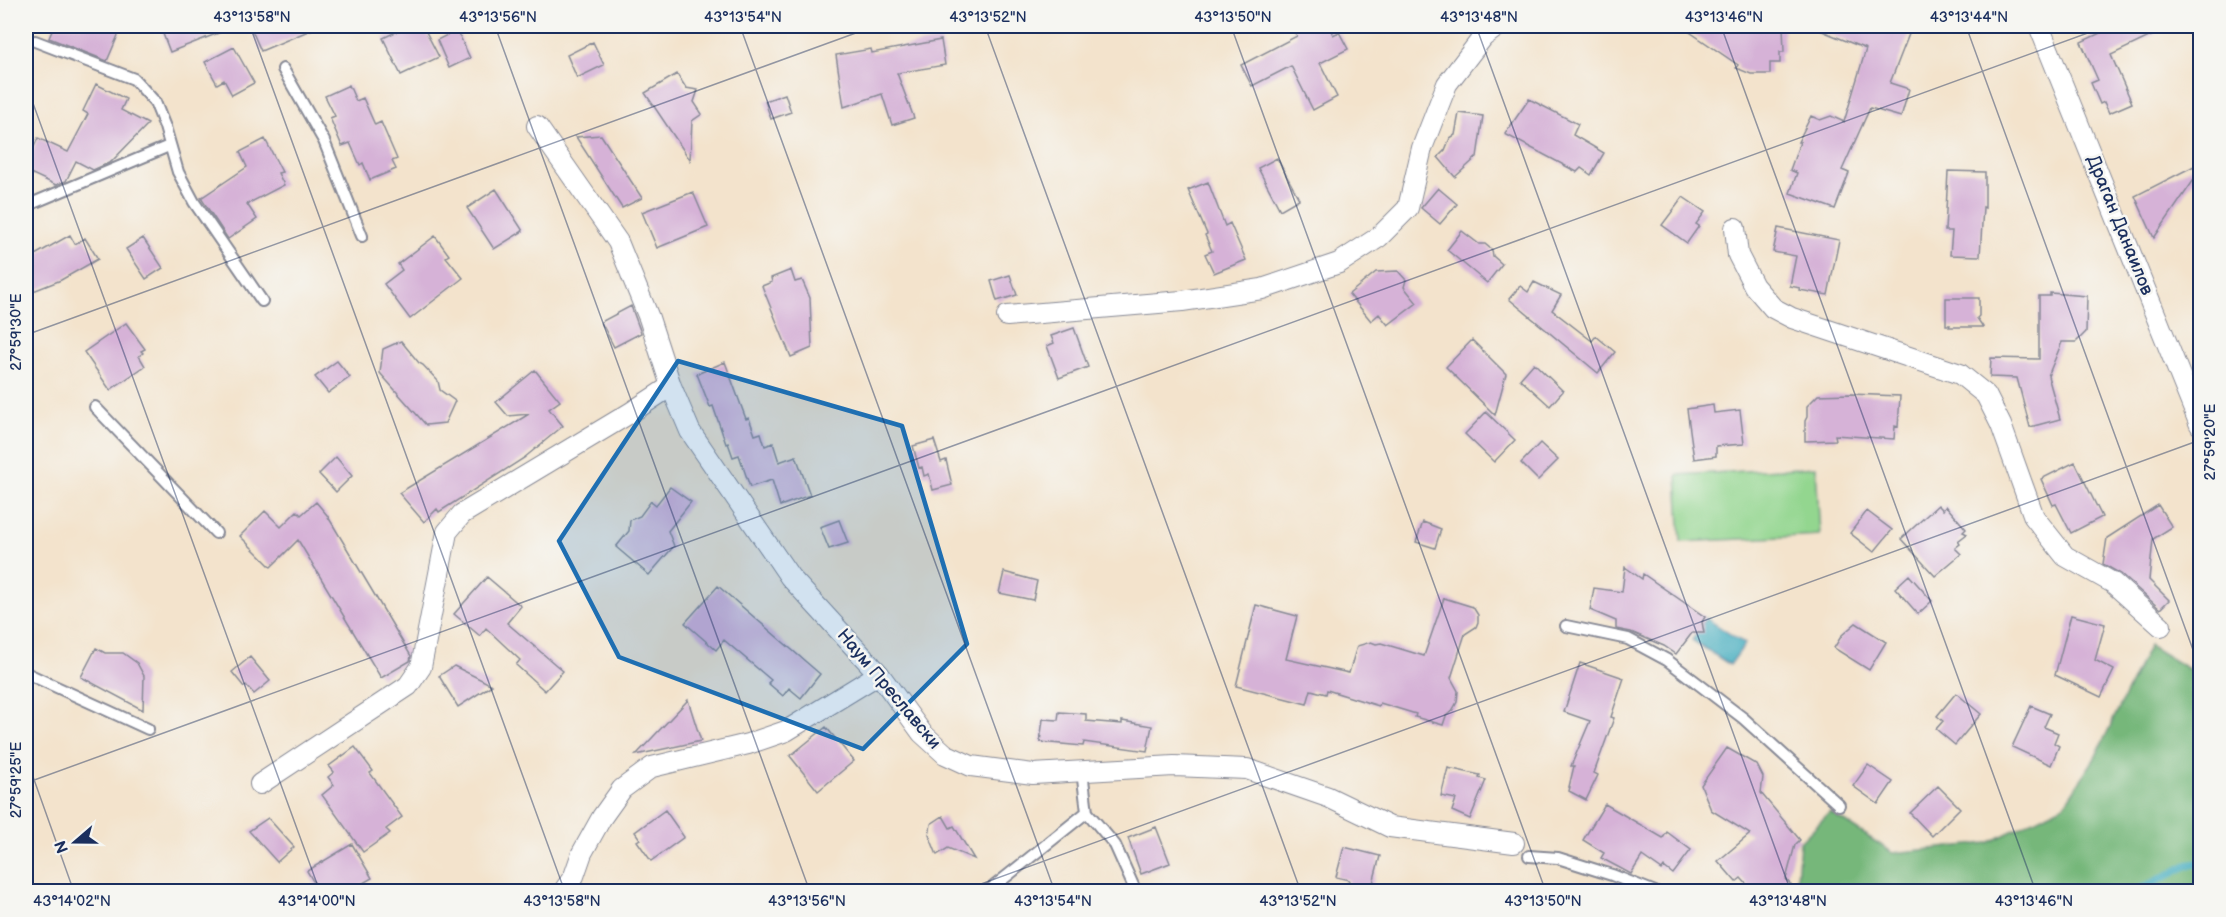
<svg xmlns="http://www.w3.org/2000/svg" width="2226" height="917" font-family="'Balsamiq Sans',sans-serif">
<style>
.green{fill:#93d68f;stroke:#578276;stroke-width:1.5}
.forest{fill:#76b77a;stroke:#48736c;stroke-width:1.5}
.water{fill:#3fabbe;stroke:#2d6d8e;stroke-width:1.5}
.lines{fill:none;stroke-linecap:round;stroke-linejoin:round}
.stream{stroke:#3fabbe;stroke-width:8}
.building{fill:#d6b2d7}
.service-casing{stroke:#878995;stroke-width:14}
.minor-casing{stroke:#878995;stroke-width:22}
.service{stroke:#fff;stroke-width:10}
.minor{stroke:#fff;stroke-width:20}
.marked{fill:#1f6fb2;fill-opacity:0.2;stroke:#1f6fb2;stroke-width:4.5;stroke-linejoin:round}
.ticks{fill:none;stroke:#1b2f5e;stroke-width:1.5;stroke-opacity:0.45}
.labels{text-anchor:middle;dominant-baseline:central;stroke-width:5;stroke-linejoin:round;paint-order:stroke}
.street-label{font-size:18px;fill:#1b2f5e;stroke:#f6f6f2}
.neatline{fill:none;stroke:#1b2f5e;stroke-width:2}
.ticks-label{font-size:15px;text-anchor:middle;fill:#1b2f5e}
</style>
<rect width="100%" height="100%" fill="#f6f6f2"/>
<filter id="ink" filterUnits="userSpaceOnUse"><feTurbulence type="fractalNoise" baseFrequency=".0167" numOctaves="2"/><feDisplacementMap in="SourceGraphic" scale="12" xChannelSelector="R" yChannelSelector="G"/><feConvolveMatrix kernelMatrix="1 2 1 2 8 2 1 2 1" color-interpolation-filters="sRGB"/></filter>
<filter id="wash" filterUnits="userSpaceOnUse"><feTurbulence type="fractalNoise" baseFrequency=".008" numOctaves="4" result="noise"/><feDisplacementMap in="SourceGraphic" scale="24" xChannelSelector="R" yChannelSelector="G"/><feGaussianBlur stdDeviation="1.35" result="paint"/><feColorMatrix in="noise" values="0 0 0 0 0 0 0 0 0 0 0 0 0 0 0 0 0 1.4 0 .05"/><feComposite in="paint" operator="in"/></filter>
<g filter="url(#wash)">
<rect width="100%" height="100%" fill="#f3e3cc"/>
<path class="green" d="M1816,467L1820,535L1681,542L1677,475Z"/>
<path class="forest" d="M2149,645L2200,676V891H1796L1800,842L1830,812L1893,853L1988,843L2064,805L2095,758Z"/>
<path class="water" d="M1706,618L1745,644L1730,665L1692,640Z"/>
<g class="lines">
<path class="stream" d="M2135,892L2188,865L2200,863"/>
</g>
<g id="blocks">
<path class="building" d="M54,26H122L107,61L49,38Z
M160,26H233L234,27L170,52Z
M250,26H320L261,51Z
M408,26H423L439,57L401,75L383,38Z
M1292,26H1329L1333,35L1339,32L1348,49L1320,63L1337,97L1313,110L1291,66L1252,86L1241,65L1297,36Z
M1681,26H1783L1784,52H1780V63H1770V74H1751L1736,68L1738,65Z
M1810,26H1901L1911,29L1890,83L1909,89L1901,117L1870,108L1842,170L1849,173L1835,209L1790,193L1797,173L1790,170L1800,142H1798L1811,116L1820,120L1831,116L1844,122L1866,49Z
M2115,26H2172L2111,55L2132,103L2109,113L2104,102L2100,104L2091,83L2098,80L2081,42Z
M457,30L470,58L449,68L437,40Z
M941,40L945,65L897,73L914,118L892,125L882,94L844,107L836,55L871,49L872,53Z
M593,42L604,65L577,78L567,55Z
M234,47L254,83L232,95L224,80L217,84L205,62Z
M677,74L686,88L698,90L694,102L702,114L692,121L690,160L645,93Z
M96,84L126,99L121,110L148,124L111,162L93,170L76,161L66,181L56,185L26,171V164L38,138L68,152L88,114L83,111Z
M349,85L356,101L363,98L375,125L381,122L397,159L392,161L396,169L370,180L363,163L360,165L350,143L342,146L330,118L335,116L325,96Z
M785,94L791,112L771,119L765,101Z
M1529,99L1578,124L1573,135L1604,153L1591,175L1581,168L1577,172L1505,134Z
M1459,113L1483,116L1477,157L1455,177L1438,157L1445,150L1450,138L1455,135Z
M601,135L642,198L622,208L576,137Z
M265,139L282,172L278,173L284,185L247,204L257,219L228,239L201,198L247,167L240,152Z
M1277,158L1299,199L1280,210L1258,168Z
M2200,163V171L2154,238L2135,196Z
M1948,171L1985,172V208L1983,207L1980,256L1950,255L1952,231H1945Z
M1208,182L1225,226L1230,223L1246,260L1214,273L1205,254L1212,251L1205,235L1207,234L1188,190Z
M1438,188L1457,204L1440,224L1421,208Z
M496,189L523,231L494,249L467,208Z
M693,192L708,227L657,248L642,212Z
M1683,197L1705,212L1696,224L1699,226L1687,243L1662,225Z
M1778,228L1839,240L1828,295L1799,290L1800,288L1790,286L1796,256L1773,252Z
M1462,231L1479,244H1485L1492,250L1493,256L1502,264L1487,283L1447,250Z
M70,235L75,244L85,238L98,259L61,280L26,294V260Z
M435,236L449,255L446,257L463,278L410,319L384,284L402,270L398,264Z
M143,238L163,268L146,279L126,249Z
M791,270L795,282L802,280L810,298L812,348L791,357L762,286L772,282L771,278Z
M1398,271L1406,280L1404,287L1417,303L1388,325L1379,314L1371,321L1349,294L1376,272Z
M1010,275L1017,295L997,301L991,281Z
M1534,282L1561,295L1552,310L1592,341L1596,336L1615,352L1598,373L1509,299L1520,286L1528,292Z
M2050,293L2087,296L2086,332L2076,342H2062L2048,376L2060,419L2030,427L2017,378L1990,377L1991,358L2039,359V296H2050Z
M1946,298H1979V316L1977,318L1983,327H1949L1950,325H1946Z
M631,306L641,333L614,347L601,322Z
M126,323L145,349L141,351L143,353L139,356L145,366L110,390L84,352Z
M1074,328L1088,367L1059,378L1047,346L1054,343L1051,336Z
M1472,340L1506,374L1495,415L1446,367Z
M401,341L419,363L423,365L438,381L440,390L455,401L445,423L426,425L380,373L383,349Z
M337,361L350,377L328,393L315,377Z
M725,362L746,419L749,418L755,435L761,433L765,446L773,443L779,462L796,456L810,495L780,506L772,480L750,487L739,455L733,457L728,443L726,444L713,406L710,407L697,374Z
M1534,363L1563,391L1550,406L1520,379Z
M535,370L560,401L549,409L563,426L524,458L439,512L437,509L424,522L399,493L529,414L508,416L496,402Z
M1850,394L1900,396L1898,427L1895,426L1894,439L1835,435L1836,440L1805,441V421L1807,417V406L1818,395Z
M1713,405L1714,413L1740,410L1744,444L1716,446V456L1694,459L1687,409Z
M1486,412L1515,440L1494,462L1465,434Z
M934,440L941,462L946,460L952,485L933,490L929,474L924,476L922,467L919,468L913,446Z
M1540,443L1558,460L1538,480L1521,463Z
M336,457L352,476L336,492L319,474Z
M2075,462L2102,517L2071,533L2056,504L2053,505L2041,479Z
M670,487L691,502L668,531L674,546L649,575L616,547L629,531L630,520L640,516L651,501L656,505Z
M316,502L327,515L411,656L410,661L381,678L298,540L271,567L240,536L265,511L281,527L297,511L301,515Z
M1938,505L1943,510L1946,506L1966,529L1963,532L1967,534L1958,541L1960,544L1955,548L1961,554L1935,576L1901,539Z
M2158,505L2172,527L2153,539L2149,580L2169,600L2160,609L2121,574L2103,564L2107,538Z
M1867,511L1892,530L1874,552L1850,533Z
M839,520L848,543L829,549L820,527Z
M1423,522L1441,529L1435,548L1416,542Z
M1625,567L1642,579L1643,574L1705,617L1702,622L1704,633H1692L1676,654L1664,646L1631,632L1616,629V621L1590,610L1594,588L1622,592Z
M1004,572L1037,581L1033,600L999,593Z
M1909,575L1932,601L1918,614L1895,588Z
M487,577L521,606L507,623L563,671L545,691L516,665L520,660L486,628L480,636L454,614Z
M718,586L820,674L801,698L789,688L783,696L768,683L771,680L724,640L716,650L685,623Z
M1444,598L1473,607L1478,615V622L1476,627L1465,634L1451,678L1458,691L1457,702L1452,711L1446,716L1443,725L1415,717L1416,714L1380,703L1379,706L1327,690L1326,694L1311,690L1307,704L1236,686L1256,605L1297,616L1286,659L1349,673L1357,646L1371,642L1376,644L1381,643L1424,656Z
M2071,615L2105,624L2095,660L2114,670L2101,697L2055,675Z
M1856,623L1886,642L1869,670L1834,648L1842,635Z
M96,648L105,653H123L137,663L144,676L143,710L81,677Z
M250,657L270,681L254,694L246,685L244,687L232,672Z
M1580,663L1624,678L1611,717L1614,718L1594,773L1598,775L1586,800L1569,791L1570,787H1569L1574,766H1571L1590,721L1564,712Z
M454,666L492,685L458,707L439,676Z
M1956,693L1981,714L1955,745L1936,729L1943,721L1937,716Z
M688,700L701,741L636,755Z
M2031,706L2050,714L2044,727L2058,733L2054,743L2059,746L2051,765L2012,747Z
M1059,712L1086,714V721L1122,724V721L1152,726L1147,751L1084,742L1083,746L1040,742L1043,719L1058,720Z
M826,727L854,761L818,791L790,756Z
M355,747L373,771L370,773L402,817L386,829L390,833L363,852L322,795L334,785L328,777L334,772L329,766Z
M1727,748L1757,765L1763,777L1761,793L1800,840L1795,845L1786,879L1796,891H1753L1741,878L1736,882L1718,861L1750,834L1711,810L1701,785Z
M1868,765L1893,782L1878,804L1853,786Z
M1448,768L1480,775L1479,778L1486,780L1470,819L1452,811L1456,799L1441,796Z
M1938,786L1960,808L1932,836L1910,813Z
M1605,804L1663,838L1667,832L1691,850L1673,874L1664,867L1662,870L1642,856L1631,874L1601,858L1604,853L1583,840Z
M665,810L684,837L651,861L637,841L640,839L635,832Z
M943,816L950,828L954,826L974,859L948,848L937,855L929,835L931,824Z
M268,818L294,847L277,862L249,831Z
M1156,827L1170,863L1141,874L1128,838Z
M352,844L372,878L349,891H319L307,871Z
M1344,847L1380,856L1371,891H1346L1349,880L1336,877Z"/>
</g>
</g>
<g filter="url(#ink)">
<use href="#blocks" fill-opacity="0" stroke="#878995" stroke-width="1.5"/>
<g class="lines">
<defs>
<path id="service" d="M35,41L134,79L155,102L165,127L178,172L194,202L262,301
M283,69L324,141L362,236
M26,206L169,146
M95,407L216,533
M1566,626L1628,639L1667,660L1743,718L1839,805
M26,673L148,729
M1087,812L1115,845L1136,892
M1529,856L1558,858L1612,875L1655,892
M987,892L1087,812L1082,771"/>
<path id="minor" d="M2039,26L2200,425
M537,126L618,242L649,318L671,386L690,431L790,577L879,674L922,733L945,754L971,766L1033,774L1174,766L1247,769L1328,797L1390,827L1514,843
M1735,228L1738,255L1754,286L1773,308L1792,318L1960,374L1986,395L2001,425L2034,517L2065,556L2113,583L2161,626
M1007,316L1182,301L1262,289L1339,263L1379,237L1408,208L1422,148L1447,84L1483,37L1498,26
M260,784L408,686L421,667L447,532L462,514L630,413L671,386
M563,892L574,876L582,853L602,817L622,789L652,767L748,744L786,731L879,674"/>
</defs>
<use href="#service" class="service-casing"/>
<use href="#minor" class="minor-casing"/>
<use href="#service" class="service"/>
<use href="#minor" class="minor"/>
</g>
</g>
<path class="marked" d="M678,361L902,426L967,644L863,749L619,657L559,541Z"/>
<path class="ticks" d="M250,26L565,892M495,26L810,892M740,26L1055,892M985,26L1301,892M1231,26L1546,892M1476,26L1791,892M1721,26L2036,892M1966,26L2200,669M26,84L320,892M26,335L875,26M26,757L74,892M26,783L2107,26M959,892L2200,440M2191,892L2200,888"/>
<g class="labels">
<g class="street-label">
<text transform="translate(2120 225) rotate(68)">Драган Данаилов</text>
<text transform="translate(889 689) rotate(50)">Наум Преславски</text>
</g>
</g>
<rect width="2226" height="917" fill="none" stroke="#f6f6f2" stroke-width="66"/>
<g transform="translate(75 842) rotate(250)" stroke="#f6f6f2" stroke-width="4.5" paint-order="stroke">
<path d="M0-4.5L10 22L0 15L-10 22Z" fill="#1b2f5e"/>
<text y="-9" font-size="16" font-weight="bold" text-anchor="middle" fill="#1b2f5e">N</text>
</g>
<rect x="33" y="33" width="2160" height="851" class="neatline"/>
<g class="ticks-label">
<text x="252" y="22">43°13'58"N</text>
<text x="498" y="22">43°13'56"N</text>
<text x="743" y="22">43°13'54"N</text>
<text x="988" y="22">43°13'52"N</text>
<text x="1233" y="22">43°13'50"N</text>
<text x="1479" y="22">43°13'48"N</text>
<text x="1724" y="22">43°13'46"N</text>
<text x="1969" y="22">43°13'44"N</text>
<text transform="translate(16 332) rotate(-90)" y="5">27°59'30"E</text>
<text transform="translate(2210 442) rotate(-90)" y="5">27°59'20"E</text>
<text transform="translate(16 780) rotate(-90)" y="5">27°59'25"E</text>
<text x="72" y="906">43°14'02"N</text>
<text x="317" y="906">43°14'00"N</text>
<text x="562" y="906">43°13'58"N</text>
<text x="807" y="906">43°13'56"N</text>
<text x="1053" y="906">43°13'54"N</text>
<text x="1298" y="906">43°13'52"N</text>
<text x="1543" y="906">43°13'50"N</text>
<text x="1788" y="906">43°13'48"N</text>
<text x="2034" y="906">43°13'46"N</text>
</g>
</svg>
